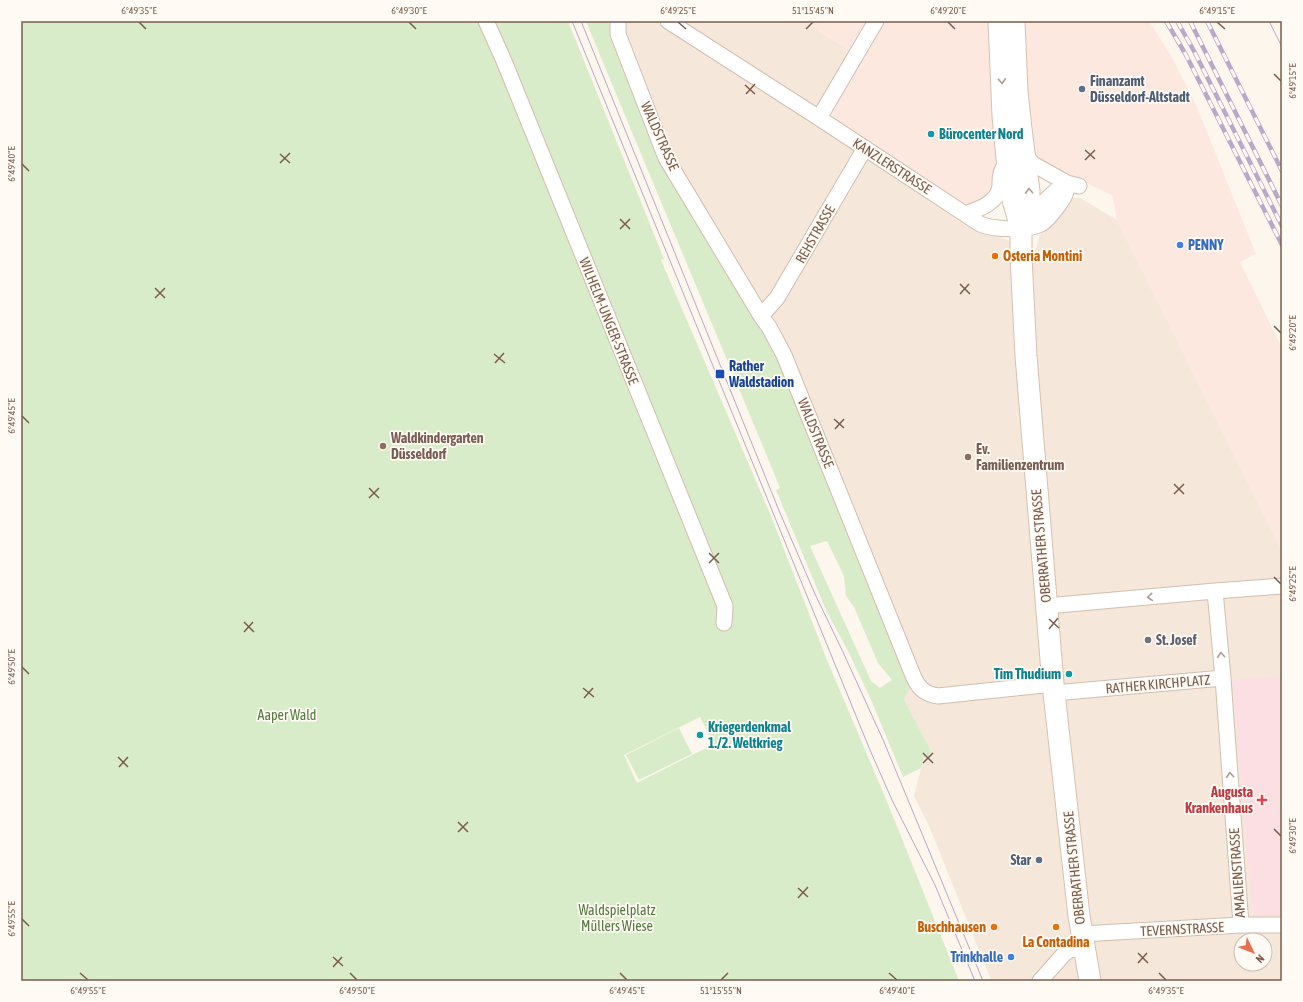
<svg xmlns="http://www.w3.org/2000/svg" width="1303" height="1002" font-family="'Asap Condensed',sans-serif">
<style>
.residential{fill:#f5e8da;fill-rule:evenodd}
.commercial{fill:#fde8e0}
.medical{fill:#fbdfe3}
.green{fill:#d8ecc9;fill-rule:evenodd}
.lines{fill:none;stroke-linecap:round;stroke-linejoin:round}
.minor-casing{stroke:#d1beb0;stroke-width:17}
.secondary-casing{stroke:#d6c0b0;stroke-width:23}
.minor{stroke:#fff;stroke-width:15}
.secondary{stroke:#fff;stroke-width:21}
.tram{stroke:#b9a8c9;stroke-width:1}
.rail-casing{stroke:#b9a8c9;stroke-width:4.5}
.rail{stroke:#fffaf3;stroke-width:3;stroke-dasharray:9;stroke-linecap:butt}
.oneway{stroke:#af9d94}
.ticks{fill:none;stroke:#7a5c4d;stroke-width:1.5}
.service-dot{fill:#5c6f8a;stroke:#fffaf3;stroke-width:1.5}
.culture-dot{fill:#0f9aa8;stroke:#fffaf3;stroke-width:1.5}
.shop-dot{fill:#3f7fe0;stroke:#fffaf3;stroke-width:1.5}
.food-dot{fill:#e8710a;stroke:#fffaf3;stroke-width:1.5}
.transit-dot{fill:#1a4fb4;stroke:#fffaf3;stroke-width:1.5}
.education-dot{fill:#8d6e63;stroke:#fffaf3;stroke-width:1.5}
.worship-dot{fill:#6b7280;stroke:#fffaf3;stroke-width:1.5}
.health-dot{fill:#e0444e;stroke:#fffaf3;stroke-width:1.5}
.labels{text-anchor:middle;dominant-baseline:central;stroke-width:3.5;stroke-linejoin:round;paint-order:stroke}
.service-label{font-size:14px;font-weight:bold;fill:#4e5e75;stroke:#fffaf3;text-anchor:start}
.culture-label{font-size:14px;font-weight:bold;fill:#0d838f;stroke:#fffaf3;text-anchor:start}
.street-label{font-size:14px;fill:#7a5c4d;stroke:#fffaf3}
.shop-label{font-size:14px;font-weight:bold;fill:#366cbe;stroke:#fffaf3;text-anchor:start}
.food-label{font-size:14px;font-weight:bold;fill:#c56008;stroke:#fffaf3;text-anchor:start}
.transit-label{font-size:14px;font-weight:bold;fill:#164399;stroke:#fffaf3;text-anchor:start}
.education-label{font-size:14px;font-weight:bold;fill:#785e54;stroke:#fffaf3;text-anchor:start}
.worship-label{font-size:14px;font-weight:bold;fill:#5b616d;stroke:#fffaf3;text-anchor:start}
.park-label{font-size:14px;fill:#537a41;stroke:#fffaf3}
.health-label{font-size:14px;font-weight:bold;fill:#be3a42;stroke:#fffaf3;text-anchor:end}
.neatline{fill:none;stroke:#7a5c4d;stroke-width:1.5}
.ticks-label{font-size:10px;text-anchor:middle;fill:#7a5c4d}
</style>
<rect width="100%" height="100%" fill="#fdf6ec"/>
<path class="residential" d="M620,21H804L853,53L822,104L827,131L983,231L1015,243L1085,981H997L994,979L991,980L929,826L914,796L924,757L932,753L904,699L669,158Z
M1067,198H1080L1117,220L1282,551V981H1096L1092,959L1055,602L1031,266L1040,235ZM1241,940H1265V964H1241Z"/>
<path class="commercial" d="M804,21H993L1001,180L990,200L970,209L835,122L830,108L853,53Z
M1024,21H1149L1170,54L1197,107L1256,254L1240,262L1280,344L1282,351V551L1117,220L1112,195L1039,161L1030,148Z"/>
<path class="medical" d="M1282,676V919L1253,920L1232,680Z"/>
<path class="green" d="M21,21H568L664,259L661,260L771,516L827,660L888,804L959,981H21ZM700,717L714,744L637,783L624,755Z
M586,21H616L661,151L768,332L913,681L904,699L932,753L924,757L921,768L903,777L872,702L848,651L826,610L776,490L780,488C716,332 650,177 586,21ZM827,541L844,576L846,596L854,607L878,663L892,680L880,688L871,681L810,546Z
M679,728L692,754L639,780L626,755Z"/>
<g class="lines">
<defs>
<path id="minor" d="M486,21L504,61L725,606L724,623
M618,21V34L666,158L761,316L769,327L784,355L912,673C917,686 923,694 938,696L1053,684
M668,21L819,118L980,224C994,230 1027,231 1041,224C1048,220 1053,212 1058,206C1063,199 1068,192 1067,183
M819,118L876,21
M1023,152L1033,164L1067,183L1079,186
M965,214C979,209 998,203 1000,186C1000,179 1000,174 1003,168
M1026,223C1038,209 1050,193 1067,183
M761,316L777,298L865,148
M1215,591L1282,586
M1046,606L1215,591L1223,678L1054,693
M1223,678L1241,925
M1081,934L1241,925H1282
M1040,981L1064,954L1070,950L1084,948"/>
<path id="secondary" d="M999,21L1003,116L1009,180L1013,200L1021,228V257L1026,356L1053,684L1079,916L1090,981
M1014,21L1017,92L1021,129L1029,191V205L1021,228"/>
</defs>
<use href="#minor" class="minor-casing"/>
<use href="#secondary" class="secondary-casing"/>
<use href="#minor" class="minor"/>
<use href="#secondary" class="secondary"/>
<path class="tram" d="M572,21L870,750L892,800L935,885L975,981
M581,21L780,513L815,594L843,652L884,742L983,981
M1269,21L1282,47"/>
<defs>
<path id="rail" d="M1166,21L1186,55L1282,245
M1177,21L1194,51L1282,226
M1190,21L1282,206
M1207,21L1282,171"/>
</defs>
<use href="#rail" class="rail-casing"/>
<use href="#rail" class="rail"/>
</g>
<defs><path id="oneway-chevron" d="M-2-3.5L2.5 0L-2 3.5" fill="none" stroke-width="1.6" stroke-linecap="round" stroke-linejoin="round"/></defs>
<g class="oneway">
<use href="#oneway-chevron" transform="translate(1002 81) rotate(87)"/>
<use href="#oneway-chevron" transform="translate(1029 191) rotate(-94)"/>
<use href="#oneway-chevron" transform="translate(1150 597) rotate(175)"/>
<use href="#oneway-chevron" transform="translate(1221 655) rotate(-95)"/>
<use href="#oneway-chevron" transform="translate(1230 775) rotate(-94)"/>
</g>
<path class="ticks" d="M139,22L146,29M409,22L416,29M678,22L686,29M948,22L955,29M1217,22L1225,29M806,29L813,22M1274,74L1281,81M745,85L755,94M746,94L755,84M1085,150L1095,159M280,154L290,163M1085,160L1095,150M280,163L290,153M22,164L29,171M620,219L630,229M620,229L630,219M960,284L970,294M155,288L165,298M960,294L969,284M155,298L165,288M1274,326L1281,333M494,354L505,363M495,363L504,353M22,416L29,423M834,419L844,428M835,429L844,419M1174,484L1184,494M369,488L379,498M1174,494L1184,484M369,498L379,488M709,553L719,563M709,563L719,553M1274,577L1281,584M1049,619L1059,628M244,622L254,632M1049,629L1058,618M244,632L253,622M22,667L29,674M583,688L594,697M584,698L593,688M923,753L933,763M118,757L128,767M923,763L933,753M119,767L128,757M458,822L468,832M1274,829L1281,836M458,832L468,822M798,888L808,897M798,898L808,887M22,919L29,926M1138,953L1148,963M333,957L343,966M1138,963L1147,953M333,967L342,957M80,973L88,980M350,973L357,980M620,973L627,980M889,973L897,980M1159,973L1166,980M721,980L728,973"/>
<g class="service-dot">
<circle cx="1082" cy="89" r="4"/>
<circle cx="1039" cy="860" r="4"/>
</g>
<g class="culture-dot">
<circle cx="931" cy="134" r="4"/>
<circle cx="1069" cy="674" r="4"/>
<circle cx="700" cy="735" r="4"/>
</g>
<g class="shop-dot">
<circle cx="1180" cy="245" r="4"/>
<circle cx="1011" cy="957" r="4"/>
</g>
<g class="food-dot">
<circle cx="995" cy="256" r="4"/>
<circle cx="994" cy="927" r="4"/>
<circle cx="1056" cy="927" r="4"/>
</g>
<rect class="transit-dot" x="715" y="369" width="10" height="10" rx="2"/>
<g class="education-dot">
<circle cx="383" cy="446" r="4"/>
<circle cx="968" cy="457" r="4"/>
</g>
<circle class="worship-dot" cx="1148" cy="640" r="4"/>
<path class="health-dot" d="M1260 794h4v4h4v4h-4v4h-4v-4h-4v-4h4z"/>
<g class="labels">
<g class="service-label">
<text x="1090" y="81">Finanzamt<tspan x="1090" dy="16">Düsseldorf-Altstadt</tspan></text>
<text x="1031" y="860" text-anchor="end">Star</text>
</g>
<g class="culture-label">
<text x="939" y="134">Bürocenter Nord</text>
<text x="1061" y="674" text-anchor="end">Tim Thudium</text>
<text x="708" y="727">Kriegerdenkmal<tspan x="708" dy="16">1./2. Weltkrieg</tspan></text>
</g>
<g class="street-label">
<text transform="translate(660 136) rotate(66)">WALDSTRASSE</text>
<text transform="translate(892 166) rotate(33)">KANZLERSTRASSE</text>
<text transform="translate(815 234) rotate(-60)">REHSTRASSE</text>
<text transform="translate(609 321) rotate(68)">WILHELM-UNGER-STRASSE</text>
<text transform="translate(816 433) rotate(68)">WALDSTRASSE</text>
<text transform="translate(1041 546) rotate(-95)">OBERRATHER STRASSE</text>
<text transform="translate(1158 684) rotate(-5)">RATHER KIRCHPLATZ</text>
<text transform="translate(1074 868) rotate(-96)">OBERRATHER STRASSE</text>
<text transform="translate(1237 873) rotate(-94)">AMALIENSTRASSE</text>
<text transform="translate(1182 929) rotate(-3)">TEVERNSTRASSE</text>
</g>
<g class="shop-label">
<text x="1188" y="245">PENNY</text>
<text x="1003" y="957" text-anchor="end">Trinkhalle</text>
</g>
<g class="food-label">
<text x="1003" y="256">Osteria Montini</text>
<text x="986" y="927" text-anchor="end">Buschhausen</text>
<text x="1056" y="942" text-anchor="middle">La Contadina</text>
</g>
<g class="transit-label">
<text x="729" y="366">Rather<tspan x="729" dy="16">Waldstadion</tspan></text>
</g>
<g class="education-label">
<text x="391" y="438">Waldkindergarten<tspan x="391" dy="16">Düsseldorf</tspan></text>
<text x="976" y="449">Ev.<tspan x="976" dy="16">Familienzentrum</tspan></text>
</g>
<g class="worship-label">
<text x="1156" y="640">St. Josef</text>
</g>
<g class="park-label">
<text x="287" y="715">Aaper Wald</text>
<text x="617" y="910">Waldspielplatz<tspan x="617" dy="16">Müllers Wiese</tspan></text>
</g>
<g class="health-label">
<text x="1253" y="792">Augusta<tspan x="1253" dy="16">Krankenhaus</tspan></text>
</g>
</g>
<rect width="1303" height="1002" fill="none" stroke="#fffaf3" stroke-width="44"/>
<g transform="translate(1253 952) rotate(133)"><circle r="19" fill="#fffaf3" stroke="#cabbb1"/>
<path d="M0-3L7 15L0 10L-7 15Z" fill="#e76f51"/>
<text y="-6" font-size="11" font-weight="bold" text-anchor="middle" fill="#7a5c4d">N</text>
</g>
<rect x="22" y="22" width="1259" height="958" class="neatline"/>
<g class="ticks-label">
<text x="139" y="14">6°49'35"E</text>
<text x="409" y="14">6°49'30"E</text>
<text x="678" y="14">6°49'25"E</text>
<text x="813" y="14">51°15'45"N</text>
<text x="948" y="14">6°49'20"E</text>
<text x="1217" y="14">6°49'15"E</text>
<text transform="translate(1292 81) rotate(-90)" y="4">6°49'15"E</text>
<text transform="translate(11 164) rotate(-90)" y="4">6°49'40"E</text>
<text transform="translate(1292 333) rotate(-90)" y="4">6°49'20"E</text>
<text transform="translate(11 416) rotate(-90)" y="4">6°49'45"E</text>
<text transform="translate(1292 584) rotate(-90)" y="4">6°49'25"E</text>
<text transform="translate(11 667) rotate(-90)" y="4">6°49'50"E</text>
<text transform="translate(1292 836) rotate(-90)" y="4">6°49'30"E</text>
<text transform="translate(11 919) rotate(-90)" y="4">6°49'55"E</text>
<text x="88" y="994">6°49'55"E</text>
<text x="357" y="994">6°49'50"E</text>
<text x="627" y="994">6°49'45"E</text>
<text x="721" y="994">51°15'55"N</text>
<text x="897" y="994">6°49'40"E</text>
<text x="1166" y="994">6°49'35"E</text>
</g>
</svg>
